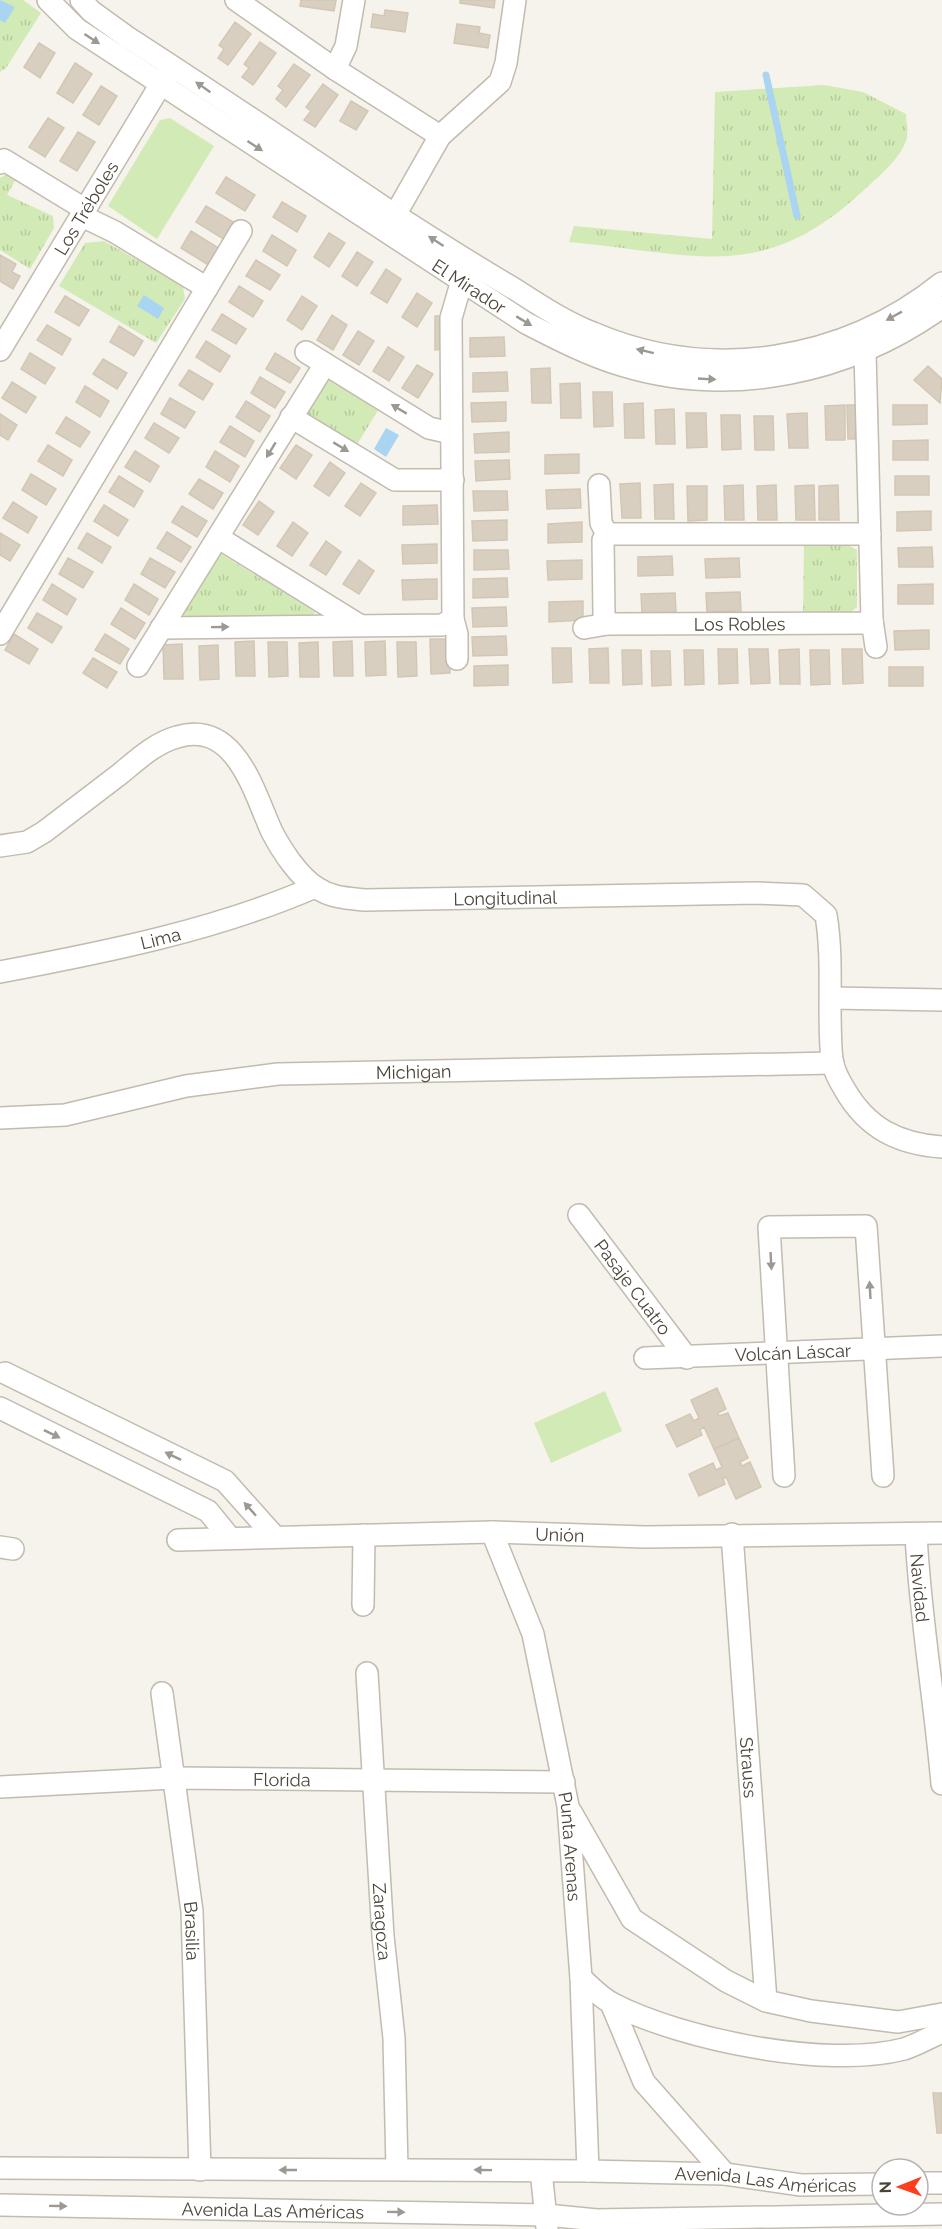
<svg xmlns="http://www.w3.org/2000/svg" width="942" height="2229" font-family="Raleway,sans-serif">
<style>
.grass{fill:#d2eab5}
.park{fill:url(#park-tufts)}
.water{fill:#a9d4f2}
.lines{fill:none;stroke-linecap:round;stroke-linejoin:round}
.stream{stroke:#a9d4f2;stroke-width:7}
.building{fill:#d8cfc1;stroke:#d3c7b4;stroke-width:1.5}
.minor-casing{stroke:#c2bbae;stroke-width:24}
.minor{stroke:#fff;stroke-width:21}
.oneway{fill:#9c9892}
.labels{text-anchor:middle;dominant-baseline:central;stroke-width:4.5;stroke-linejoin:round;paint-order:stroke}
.street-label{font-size:18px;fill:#4b4439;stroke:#fff}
</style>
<defs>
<pattern id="park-tufts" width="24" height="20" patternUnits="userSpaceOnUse" patternTransform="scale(1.5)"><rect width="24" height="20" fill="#d2eab5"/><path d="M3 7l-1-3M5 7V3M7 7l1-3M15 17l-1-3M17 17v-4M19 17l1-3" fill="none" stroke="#b6ca9c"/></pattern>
</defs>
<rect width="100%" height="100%" fill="#f6f3ec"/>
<path class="grass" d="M170,118L214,146L157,239L108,206L160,120Z
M605,1391L622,1431L551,1463L534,1423Z"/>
<path class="park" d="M0,0H23L41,13L6,68L0,72Z
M824,85L863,92L906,114C906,122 909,134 906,141C899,160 878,177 864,190C762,286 693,253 569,242L574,226L712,239L715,92Z
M7,174L16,179L7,195L53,216L54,228L30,269L0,250V178Z
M104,241L183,286L185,299L156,343L59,286L85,243Z
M330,381L379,409L356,446L308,418L306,410L324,382Z
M804,546H850L857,550V607L850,613L803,612Z
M221,554L315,612L312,618H185L182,609L214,557Z"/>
<path class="water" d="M0,0L15,7L5,23L0,20Z
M144,295L164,308L158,319L137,306Z
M386,428L399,435L386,457L374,449Z"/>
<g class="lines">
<path class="stream" d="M766,75L797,216"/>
</g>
<path class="building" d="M301,0H336L334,11L300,6Z
M460,0H495L494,8L460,3Z
M385,10L408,13L405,32L371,27L373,14L384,16Z
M235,22L251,34L228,65L218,58L224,49L219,45Z
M457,24L480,27L479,33L490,35L488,48L454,43Z
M260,42L276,53L253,85L242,77L249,68L244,64Z
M39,43L55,53L40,78L24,67Z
M75,63L92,74L73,103L57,93Z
M294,64L310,75L286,107L276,99L283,90L278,86Z
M323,84L338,95L315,127L304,120L311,111L306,107Z
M101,86L117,96L99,125L83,115Z
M351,101L368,111L356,130L340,121Z
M48,118L64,128L45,157L29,147Z
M78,132L95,142L77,171L60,161Z
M226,177L255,195L245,211L216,193Z
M282,202L306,216L297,232L273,217Z
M206,206L235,223L225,240L196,222Z
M191,231L220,249L210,266L181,248Z
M329,233L345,243L329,267L314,257Z
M272,235L296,250L287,266L263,251Z
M357,252L373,262L357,286L342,276Z
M0,255L16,264L12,272L20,276L13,289L0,281Z
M256,260L280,275L270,290L246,276Z
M386,269L401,279L387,303L371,293Z
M239,286L263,301L253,317L229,302Z
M417,293L432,303L417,327L402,317Z
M65,296L89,310L79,326L55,312Z
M302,296L317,306L302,330L287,320Z
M222,314L246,329L236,344L212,330Z
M332,315L347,325L333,350L317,340Z
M435,316H446L443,349L435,350Z
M47,325L71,339L62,355L37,340Z
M119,326L143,341L134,356L110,342Z
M358,331L374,341L359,365L343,355Z
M504,337L505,356L470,357V338Z
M206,341L230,356L220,372L196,357Z
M388,347L404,357L389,381L373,371Z
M30,353L55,368L45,384L21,369Z
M275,353L300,368L290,383L266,369Z
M103,359L127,373L117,389L93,374Z
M417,365L433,374L418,398L402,388Z
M928,366L942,379L940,403L914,380Z
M550,368L551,403H532L531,369Z
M189,370L213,384L203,400L179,385Z
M507,372L508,391L473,392V373Z
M260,377L285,392L275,408L251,393Z
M12,382L36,397L26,413L2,398Z
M580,383L581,418H561L560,384Z
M85,386L109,401L100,417L76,402Z
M593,392H612L613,426L594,427Z
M170,398L195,412L185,428L161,414Z
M246,401L270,416L260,432L236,417Z
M506,402V421L472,422L471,403Z
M643,403L644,438H625L624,404Z
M845,405V440H826L825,406Z
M847,405H857L855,439H848Z
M893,405H927V424L893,425Z
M674,409L675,444H656L655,410Z
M686,413H706L707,447L687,448Z
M807,413L808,448H789L787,414Z
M0,414L17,425L8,440L0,435Z
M721,415H740L741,449L722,450Z
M754,416H773L774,450H755Z
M66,417L90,432L80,447L56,433Z
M154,423L179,438L169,453L145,438Z
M230,426L254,441L245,457L220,442Z
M509,432V452L475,453L474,434Z
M928,440V460H893V441Z
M48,445L72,460L63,476L38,461Z
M296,445L312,455L296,479L280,468Z
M135,451L159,466L150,482L125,467Z
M215,451L239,466L230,482L206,467Z
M579,454V473L545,474V455Z
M509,460L510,479L476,481L475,461Z
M330,462L345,473L329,496L314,486Z
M31,474L56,489L46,505L22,490Z
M119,476L143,491L134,507L109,492Z
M895,476H929V495H895Z
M199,479L223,493L213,509L189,494Z
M361,483L376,493L360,516L345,506Z
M640,483L641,518H622L620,484Z
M673,484L674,519H655L654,485Z
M743,485L744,520H725L724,486Z
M776,485L777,520H758L757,486Z
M814,485L815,520H796L795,486Z
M838,485L839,520H819V486Z
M687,486H707V520L688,521Z
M580,489L581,508L547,509L546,490Z
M473,491H507L508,510L474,511Z
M259,501L274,512L258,535L243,525Z
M13,502L37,517L28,533L3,518Z
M104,505L128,520L118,536L94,521Z
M437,505L438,524L403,525V506Z
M182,506L207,521L197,537L172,522Z
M931,511V530L897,531V512Z
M507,520V540L473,541L472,521Z
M293,522L308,533L292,556L277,546Z
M582,522V542L548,543V524Z
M167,532L191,547L181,562L157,548Z
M0,533L20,545L10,561L0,555Z
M87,533L111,547L102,563L78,548Z
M326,541L341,552L326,575L310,565Z
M437,544V563L403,564L402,545Z
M932,547L933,567H899L898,548Z
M474,550H508L509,569L474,570Z
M672,556L673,575L638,576V557Z
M68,558L93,572L83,588L59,574Z
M150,558L175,572L165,588L141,574Z
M739,558L740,577L706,578L705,559Z
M359,560L374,571L359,594L343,584Z
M582,560V579L548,580L547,561Z
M507,578L508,597L473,598V579Z
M437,579V599L403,600L402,580Z
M52,584L76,599L67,615L43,600Z
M134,584L158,599L149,615L125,600Z
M933,584V604H898V585Z
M740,592L741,611L707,612L706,593Z
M675,593L676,612L642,613L641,594Z
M583,601V620L549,622V602Z
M506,607L507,626L473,627L472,608Z
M121,608L145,623L135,639L111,624Z
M37,613L62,627L52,643L28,628Z
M929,630V649L895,650L894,631Z
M14,634L38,649L29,664L5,650Z
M105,634L129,649L120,664L95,650Z
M506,636L507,655L473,656L472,637Z
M430,639H449L450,673L431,674Z
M254,641L255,676H236L235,642Z
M352,641L353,676H334L333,642Z
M385,641L386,675L366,676L365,642Z
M268,642H287L288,676L269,677Z
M318,642L319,677H300L299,643Z
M397,642H416L417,676L398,677Z
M182,644L183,679H164L163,645Z
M218,645L219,679L200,680L199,646Z
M552,648H571L572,682L553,683Z
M608,648L609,683H590L589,649Z
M718,649H737L738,683L719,684Z
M749,649H768L770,683L751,684Z
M799,649L800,684H780L779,650Z
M842,649H862L863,683L843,684Z
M622,650H641L642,684L623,685Z
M684,650H703L704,684L685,685Z
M810,650H829L830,684L811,685Z
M651,651H670L671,685L652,686Z
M93,658L117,672L107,688L83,673Z
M508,665V685L474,686V666Z
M889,667H923V686H889Z
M717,1388L726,1409L718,1413L719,1416L728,1413L739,1438L714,1449L704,1427L700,1430L702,1435L677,1447L666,1425L690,1414L694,1421L699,1418L691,1400Z
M739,1438L748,1458L740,1462L742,1466L750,1462L761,1487L736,1499L726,1477L723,1479L725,1484L699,1496L689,1474L713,1463L716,1470L722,1467L714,1449Z
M933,2093H942V2133H937Z"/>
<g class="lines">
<defs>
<g id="minor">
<path id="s1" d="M48,0L77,29L526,323C557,339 588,355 621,365C731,399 850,373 942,307"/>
<path d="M81,0L91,11L127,37C214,93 300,151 386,209C429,237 472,264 516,290C541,306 565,322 593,333C710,383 843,362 942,283"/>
<path d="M236,0L335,69L440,136"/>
<path d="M335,69L346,46L354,0"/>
<path d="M0,163L4,160L86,210"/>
<path d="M395,215L440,136L500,82L506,63L515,0"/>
<path d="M82,216L115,232L207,288"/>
<path d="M867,340L865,352L872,620L876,647"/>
<path id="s2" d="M0,350L167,74"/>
<path d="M306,352L429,428L451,433"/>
<path d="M291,417L395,480H453"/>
<path d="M599,485L601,523L607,534"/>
<path d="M607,534H870"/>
<path d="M607,534L603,540L604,614L607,624"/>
<path d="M219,538L359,625"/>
<path d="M453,619L457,634V659"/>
<path d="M161,628L442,625L453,619L451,318L465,270"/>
<path id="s3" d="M584,628L607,624L868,623L872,620"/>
<path d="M0,634L241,231"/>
<path d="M138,666L325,364"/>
<path id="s4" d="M0,846L27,842L44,832C69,813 95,793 120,774C137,760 155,743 177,737C236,719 254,793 272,832C282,851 299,877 317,888C332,898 347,898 365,900L757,893L803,895L826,915C834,963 827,1012 832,1061C834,1070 840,1082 845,1090C867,1128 898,1144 942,1147"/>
<path id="s5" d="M0,972C106,952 216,930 315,887"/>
<path d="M831,998L942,1000"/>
<path id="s6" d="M0,1118L65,1115L186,1086L278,1074L833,1063"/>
<path id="s7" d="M579,1215L687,1358"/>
<path id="s8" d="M645,1358L942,1346"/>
<path d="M5,1373L225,1481L275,1537"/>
<path d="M0,1408L208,1511L230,1538"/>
<path d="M784,1476L769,1227L866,1226L883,1476"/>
<path id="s9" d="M492,1532L533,1634L568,1806L581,1978L588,2171"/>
<path id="s10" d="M732,1534L766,2001"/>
<path id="s11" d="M916,1534C920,1618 935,1700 942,1784"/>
<path id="s12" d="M178,1540L492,1532L645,1537L942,1533"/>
<path d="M0,1547L13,1549"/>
<path d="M363,1605L364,1535"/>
<path id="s13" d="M367,1673L383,1936L394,2038L397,2169"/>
<path id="s14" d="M162,1693L192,1911L200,2170"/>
<path id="s15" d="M0,1787L173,1778L564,1782"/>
<path d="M571,1812L632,1919L726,1981L766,2001L811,2011L898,2022L942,2014"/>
<path d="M581,1978C591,1987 601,1998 613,2004C683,2040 827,2069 904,2049C917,2045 930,2037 942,2032"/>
<path d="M611,2003L644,2082L725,2174"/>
<path id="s16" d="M0,2168L588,2171L725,2174L801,2185L882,2184"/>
<path d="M541,2171L547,2228"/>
<path d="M918,2183H942"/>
<path id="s17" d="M0,2205L546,2215L597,2220L942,2214"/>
</g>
</defs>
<use href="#minor" class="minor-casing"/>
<use href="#minor" class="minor"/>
</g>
<defs><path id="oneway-solid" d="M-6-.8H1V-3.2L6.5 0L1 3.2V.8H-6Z" transform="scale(1.5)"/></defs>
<g class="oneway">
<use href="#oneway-solid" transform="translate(92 39) rotate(33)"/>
<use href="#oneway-solid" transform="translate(203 87) rotate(-145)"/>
<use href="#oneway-solid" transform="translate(255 146) rotate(33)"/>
<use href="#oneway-solid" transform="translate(436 241) rotate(-147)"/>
<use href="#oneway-solid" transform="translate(894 316) rotate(151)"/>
<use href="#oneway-solid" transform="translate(524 321) rotate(31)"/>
<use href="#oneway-solid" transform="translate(645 351) rotate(-166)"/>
<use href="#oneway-solid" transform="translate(707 379) rotate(3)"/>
<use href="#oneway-solid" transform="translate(399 409) rotate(-149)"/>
<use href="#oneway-solid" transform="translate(341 447) rotate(31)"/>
<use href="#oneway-solid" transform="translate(271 450) rotate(121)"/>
<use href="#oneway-solid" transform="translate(220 627) rotate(-1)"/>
<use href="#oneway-solid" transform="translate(771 1261) rotate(87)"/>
<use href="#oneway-solid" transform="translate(870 1290) rotate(-93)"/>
<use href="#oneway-solid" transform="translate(52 1434) rotate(26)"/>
<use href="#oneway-solid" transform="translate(173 1456) rotate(-154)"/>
<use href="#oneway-solid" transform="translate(250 1509) rotate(-132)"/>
<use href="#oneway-solid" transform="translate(288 2170) rotate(180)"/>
<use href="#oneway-solid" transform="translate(483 2170) rotate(-179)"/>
<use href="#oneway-solid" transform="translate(58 2206) rotate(1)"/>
<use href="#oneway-solid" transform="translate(396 2212) rotate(1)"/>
</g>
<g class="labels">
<g class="street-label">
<text stroke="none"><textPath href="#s2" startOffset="166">Los Tréboles</textPath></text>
<text stroke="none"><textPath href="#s1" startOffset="510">El Mirador</textPath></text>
<text stroke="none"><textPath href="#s3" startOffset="156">Los Robles</textPath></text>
<text stroke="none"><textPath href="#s4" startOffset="624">Longitudinal</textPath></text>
<text stroke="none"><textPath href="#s5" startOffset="164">Lima</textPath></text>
<text stroke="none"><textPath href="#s6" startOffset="418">Michigan</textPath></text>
<text stroke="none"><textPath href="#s7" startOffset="90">Pasaje Cuatro</textPath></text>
<text stroke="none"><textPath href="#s8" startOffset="148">Volcán Láscar</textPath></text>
<text stroke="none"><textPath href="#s12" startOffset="382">Unión</textPath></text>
<text stroke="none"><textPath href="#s11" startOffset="54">Navidad</textPath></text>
<text stroke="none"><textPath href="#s10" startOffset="234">Strauss</textPath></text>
<text stroke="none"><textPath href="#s15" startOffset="282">Florida</textPath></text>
<text stroke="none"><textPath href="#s9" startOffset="326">Punta Arenas</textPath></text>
<text stroke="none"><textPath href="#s13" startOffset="249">Zaragoza</textPath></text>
<text stroke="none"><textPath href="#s14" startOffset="240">Brasilia</textPath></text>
<text stroke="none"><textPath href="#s16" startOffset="766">Avenida Las Américas</textPath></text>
<text stroke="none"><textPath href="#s17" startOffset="273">Avenida Las Américas</textPath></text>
</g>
</g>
<g transform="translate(900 2187) rotate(269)"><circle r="28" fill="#ffffff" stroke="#b7b4b0" stroke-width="1.5"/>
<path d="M0-4.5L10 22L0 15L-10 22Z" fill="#fc3f1d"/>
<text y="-9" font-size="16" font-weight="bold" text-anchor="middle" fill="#4b4439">N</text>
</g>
</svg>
